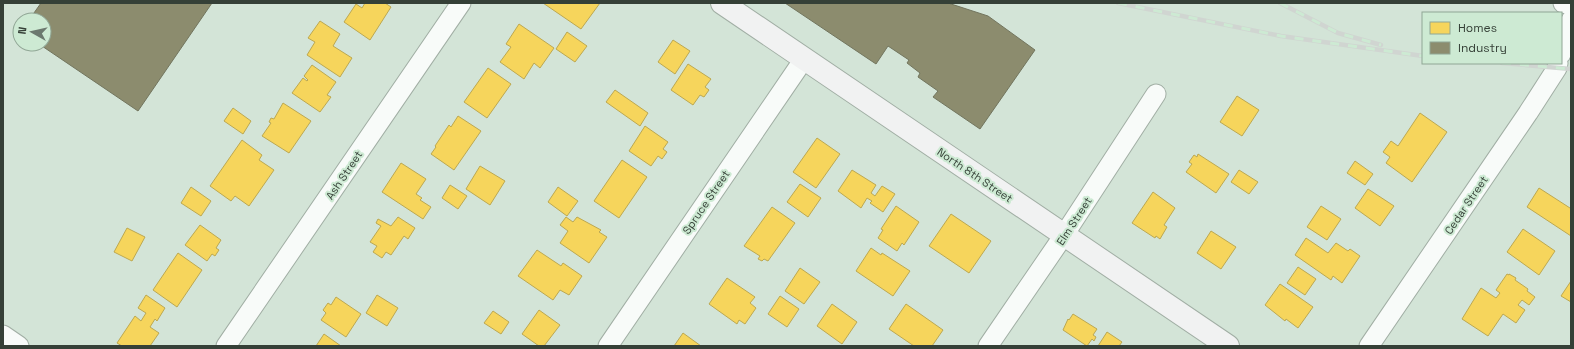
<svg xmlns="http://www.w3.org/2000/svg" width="1574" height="349" font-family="'Space Grotesk',sans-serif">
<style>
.homes{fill:#f6d55c;stroke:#bca851}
.industry{fill:#8c8c6e;stroke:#72755e}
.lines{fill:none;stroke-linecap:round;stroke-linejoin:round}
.minor-casing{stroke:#a1aea4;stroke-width:21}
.secondary-casing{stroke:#a1aea4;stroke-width:24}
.minor{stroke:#f8fbf9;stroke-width:19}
.secondary{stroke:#f1f2f2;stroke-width:22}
.rail-casing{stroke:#d0d5d1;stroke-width:4.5}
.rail{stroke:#cdead3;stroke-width:3;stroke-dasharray:9;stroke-linecap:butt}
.labels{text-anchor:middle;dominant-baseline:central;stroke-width:4;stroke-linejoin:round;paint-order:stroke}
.street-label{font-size:11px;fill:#354037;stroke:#cdead3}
</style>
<rect width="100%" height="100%" fill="#d3e4d7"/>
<path class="homes" d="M365,3H385L391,7L370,40L344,22L356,4L362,8Z
M543,3H600L581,29Z
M320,21L340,34L333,46L352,58L340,77L307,55L315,42L308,38Z
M519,24L554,48L540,68L534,63L524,79L500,62L511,47L506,44Z
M567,32L587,46L575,62L556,49Z
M673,40L690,51L675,74L658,62Z
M688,64L711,79L705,87L709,90L704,97L700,95L693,105L671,90Z
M312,65L336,82L327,95L331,97L320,112L292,93L303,78L307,81L308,80L304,76Z
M488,68L511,84L487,118L464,102Z
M615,90L648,113L640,126L606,102Z
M1237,96L1259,110L1242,136L1220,122Z
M283,103L311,121L289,153L262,136L271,123L269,122L271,118L274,119Z
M233,108L251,121L243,134L224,121Z
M1420,113L1447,132L1412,182L1386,163L1390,157L1383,152L1391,141L1398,146Z
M458,116L481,131L454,170L431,154L436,147L435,146L449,125L451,127Z
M645,126L668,142L663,149L667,152L662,159L658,156L651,166L629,151Z
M817,138L840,154L816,188L793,172Z
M242,140L262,155L259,160L274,170L249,206L235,196L231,201L210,186Z
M1198,154L1229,174L1216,193L1186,172L1192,164L1189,162L1194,155L1197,157Z
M622,160L647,177L619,218L594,201Z
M1355,161L1373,174L1365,185L1347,173Z
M401,163L426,179L416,194L422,198L420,200L431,207L423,219L382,192Z
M480,166L505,181L490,205L466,189Z
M852,170L876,185L871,193L875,196L882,186L895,194L883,212L870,203L872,201L867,198L861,208L838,191Z
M1239,170L1258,182L1249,194L1231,182Z
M800,184L821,198L808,217L787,202Z
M450,185L467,196L458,209L442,198Z
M191,187L211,201L201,216L181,203Z
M558,187L578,201L567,216L548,202Z
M1539,188L1570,208L1571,207V236L1527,207Z
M1368,189L1394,206L1380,226L1355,208Z
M1153,192L1175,208L1164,225L1167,227L1160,239L1156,236L1155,238L1132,223Z
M896,206L919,222L904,245L902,243L897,251L878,238L883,230L881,229Z
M1321,206L1341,219L1327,240L1307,227Z
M772,207L795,223L768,261L764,259L762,261L758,259L760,256L744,246Z
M951,214L991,241L969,273L929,246Z
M398,217L415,228L408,239L404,236L391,255L386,252L382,258L373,252L377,246L370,242L381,226L376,223L378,219L391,226Z
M566,217L573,222L577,217L601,230L599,232L607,237L589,263L560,243L568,231L560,225Z
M200,225L221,240L216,248L219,250L215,256L212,254L207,261L185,245Z
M127,228L145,237L132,261L114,252Z
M1523,229L1555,251L1539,275L1507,252Z
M1211,231L1236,247L1221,269L1197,253Z
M1306,238L1328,253L1336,243L1348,251L1350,249L1360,256L1342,283L1333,276L1331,280L1295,255Z
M871,248L881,255L882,253L910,271L893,296L856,271Z
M537,250L561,266L563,263L582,276L569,295L560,290L553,300L518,276Z
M178,253L202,270L177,307L153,290Z
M1298,267L1316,279L1305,295L1287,283Z
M800,268L820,282L804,304L785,291Z
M1507,274L1509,275V274L1516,278L1515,280L1528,289L1527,291L1535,297L1529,305L1522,300L1518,305L1525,310L1516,323L1503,314L1488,336L1462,319L1481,288L1496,298L1500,293L1496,290Z
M727,278L755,297L750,303L756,308L745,324L739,320L737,324L709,304Z
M1571,281V302L1561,296Z
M1280,284L1313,307L1298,328L1286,319L1285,321L1265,305Z
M146,295L165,308L157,321L155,319L150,327L159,333L150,346H122L117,343L135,316L141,321L146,313L138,308Z
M377,295L398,308L387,326L366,313Z
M780,296L799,309L787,327L768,314Z
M336,297L361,314L346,337L321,320L326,313L323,310L328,303L331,305Z
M832,304L857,322L842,344L817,326Z
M906,304L943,330L932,346H914L889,329Z
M539,310L560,325L544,346H539L522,334Z
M493,311L509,322L501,334L484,323Z
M1073,314L1097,329L1093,335L1096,337L1094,341L1092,339L1087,346L1063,330L1068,319L1069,320Z
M1107,332L1122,342L1119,346H1098Z
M683,333L701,346H674Z
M324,334L341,346H316Z"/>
<path class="industry" d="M41,3H212L138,111L39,44H44V20H29Z
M785,3H948L988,16L1035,50L980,129L933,97L938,91L918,77L920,73L907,63L909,60L888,46L876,64Z"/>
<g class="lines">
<defs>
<path id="minor" d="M1563,3L1571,5
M1561,54L1571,20
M3,335L19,346
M226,346L461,3
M608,346L804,59
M988,346L1064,235L1156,94
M1369,346L1528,113L1557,68L1558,63"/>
<path id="secondary" d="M722,3L1228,346"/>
</defs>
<use href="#minor" class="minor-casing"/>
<use href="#secondary" class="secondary-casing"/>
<use href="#minor" class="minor"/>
<use href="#secondary" class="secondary"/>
<defs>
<path id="rail" d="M1118,3L1281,36L1423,56
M1280,3L1338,33L1381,45
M1502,63L1571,69"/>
</defs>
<use href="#rail" class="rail-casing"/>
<use href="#rail" class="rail"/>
</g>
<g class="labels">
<g class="street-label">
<text transform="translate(344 175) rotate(-56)">Ash Street</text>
<text transform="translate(975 175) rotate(34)">North 8th Street</text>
<text transform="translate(706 202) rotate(-56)">Spruce Street</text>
<text transform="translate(1466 205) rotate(-56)">Cedar Street</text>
<text transform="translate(1074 221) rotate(-57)">Elm Street</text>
</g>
</g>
<rect width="1574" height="349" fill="none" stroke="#354037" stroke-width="8"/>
<rect x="1422" y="12" width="140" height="52" fill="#cdead3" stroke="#90a695"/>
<rect x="1430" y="22" width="20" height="12" fill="#f6d55c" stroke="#90a695"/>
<text x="1458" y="32" font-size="12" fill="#354037">Homes</text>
<rect x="1430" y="42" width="20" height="12" fill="#8c8c6e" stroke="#90a695"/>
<text x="1458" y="52" font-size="12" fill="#354037">Industry</text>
<g transform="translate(32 32) rotate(278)"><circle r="19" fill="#cdead3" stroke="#90a695"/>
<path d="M0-3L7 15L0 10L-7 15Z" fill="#6c796f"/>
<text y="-6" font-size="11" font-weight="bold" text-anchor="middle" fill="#354037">N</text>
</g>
</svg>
